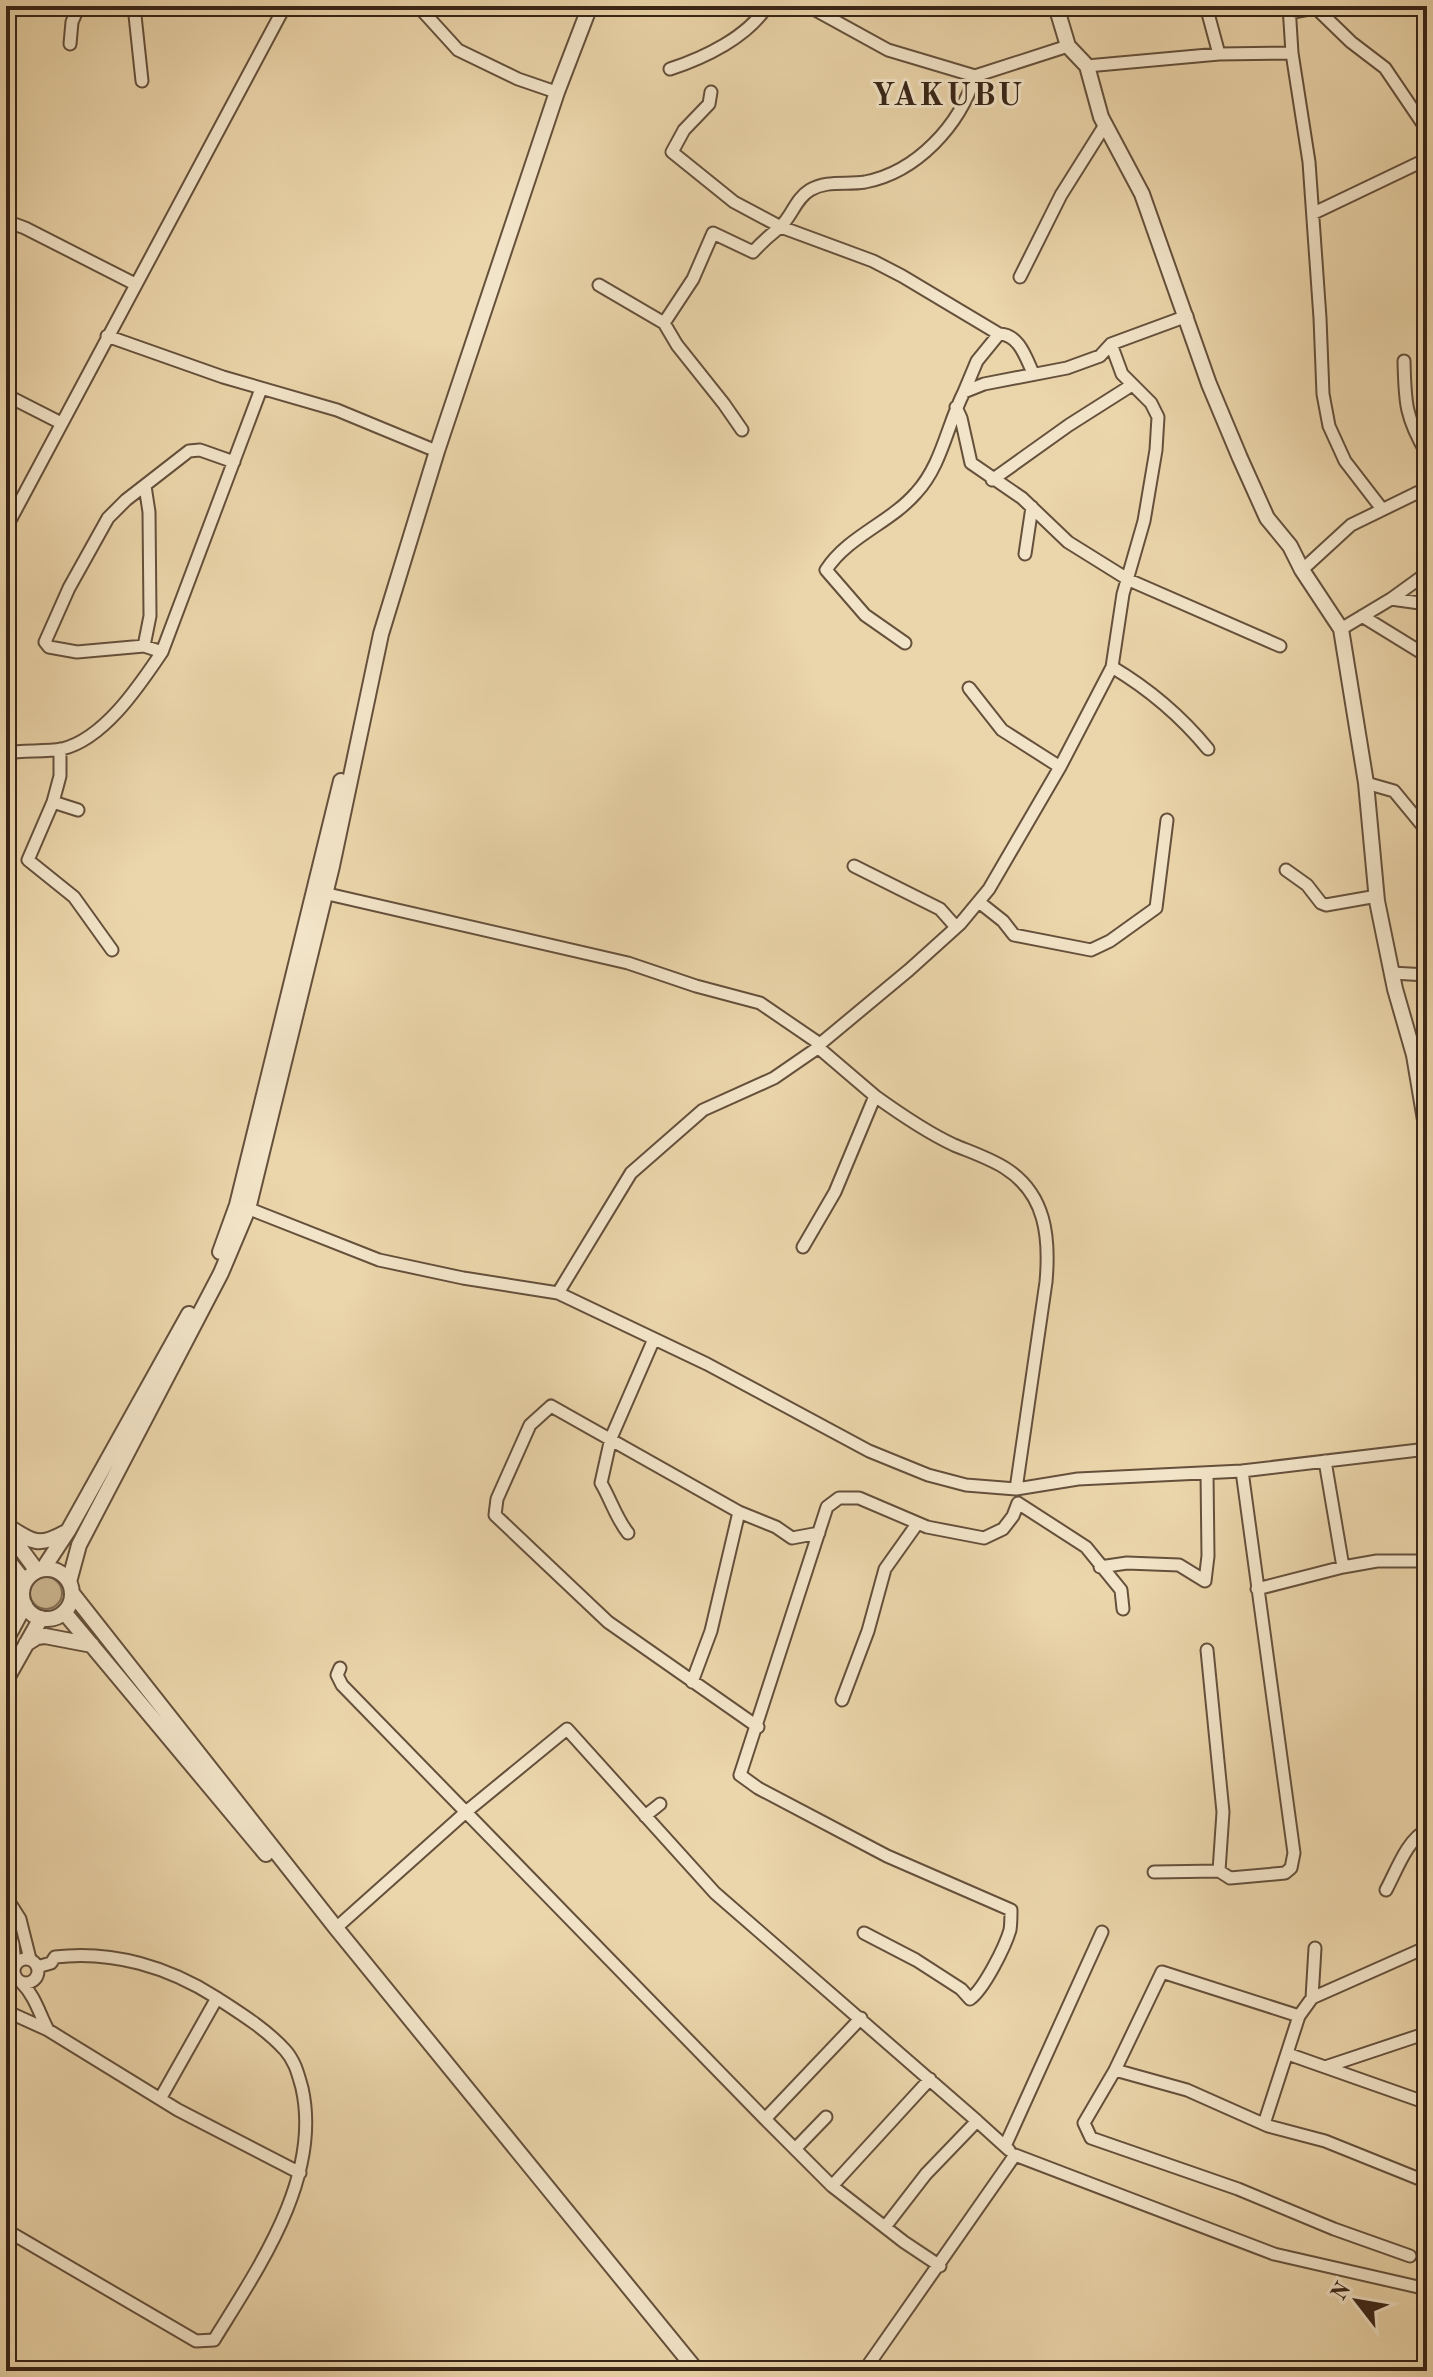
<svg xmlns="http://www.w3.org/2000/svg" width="1433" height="2377" font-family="'Old Standard TT',serif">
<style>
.green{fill:#cdb791;stroke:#826e54;stroke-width:2}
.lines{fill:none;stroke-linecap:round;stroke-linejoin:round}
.minor-casing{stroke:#65503c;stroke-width:15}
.tertiary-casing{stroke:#65503c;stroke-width:18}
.minor{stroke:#f2e4c8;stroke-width:11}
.tertiary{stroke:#f2e4c8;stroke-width:14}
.labels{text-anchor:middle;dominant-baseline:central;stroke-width:6;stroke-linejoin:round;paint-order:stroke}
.district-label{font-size:32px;font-weight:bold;letter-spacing:2px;fill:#382417;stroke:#f2e4c8}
</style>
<rect width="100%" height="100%" fill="#ebd5aa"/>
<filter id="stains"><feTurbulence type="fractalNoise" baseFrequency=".0025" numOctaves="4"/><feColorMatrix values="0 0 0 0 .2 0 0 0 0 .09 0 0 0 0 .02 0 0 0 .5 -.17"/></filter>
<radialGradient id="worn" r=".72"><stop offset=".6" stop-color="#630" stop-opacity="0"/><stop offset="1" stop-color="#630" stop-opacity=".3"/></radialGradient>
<path class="green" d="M30 1593a16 16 0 1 1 32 0a16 16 0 1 1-32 0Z"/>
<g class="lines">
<defs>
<path id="minor" d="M134,6L142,81
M418,6L458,50L518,79L550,90
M808,6L888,50L975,76L1068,46
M1206,6L1219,54
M1289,6L1292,53L1309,162L1320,318L1323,394L1329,426L1345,461L1382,509
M1289,13L1316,8L1351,42L1385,68L1427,130
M70,44L72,22L79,6
M1087,66L1219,54L1292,53
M670,69C704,58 748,37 767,6
M711,92L709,104L684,130L672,152L734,202L781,227L873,261L902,276L999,334L977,361L964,392
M1314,213L1427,159
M6,221L25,228L135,284
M1020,277L1061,195L1105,125
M599,285L664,323L693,279L713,233L753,252C762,242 769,236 779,228C792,217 795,199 810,190C827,180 846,185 865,182C917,172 960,125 975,76
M664,323L677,345L724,404L742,430
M999,334C1019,334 1026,358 1033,373
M107,336L223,377L337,410L429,448
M1404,361C1405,402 1405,417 1427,454
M6,395L61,423
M956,407L961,418L971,463L1022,498L1068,542L1129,580L1280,646
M992,480L1069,425L1132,385
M6,528L285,6
M1025,554L1032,507
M1302,570L1351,525L1427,488
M1391,599L1427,604
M1362,616L1427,656
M1341,629L1391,599L1427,573
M905,643L865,615L826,570C848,536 890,523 916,493C942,465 947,425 964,392L984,384L1067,368L1100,356L1111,344L1187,316
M144,646L150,616L149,512L145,486
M162,652L144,646L77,652L49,647L45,642L69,588L108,518L126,500L189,451L200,450L234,462
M1112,667C1149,689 1180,715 1208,749
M969,688L1002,730L1060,767
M60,749V776L53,802L28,860L74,897L112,950
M6,753C24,750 44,752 62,749C104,739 139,686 162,652L261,389
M1366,783L1394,791L1427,831
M53,802L78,810
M854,866L940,909L956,927
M1286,870L1307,885L1321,903L1326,905L1377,896
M319,892L628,963L696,986L760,1003L820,1044
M979,902L1003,921L1014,935L1091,950L1110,941L1156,908L1167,820
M1392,973L1427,975
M1414,1055L1427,1054
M875,1096C900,1114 926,1132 954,1145C971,1152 989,1158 1005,1168C1046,1194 1050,1237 1046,1282L1016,1489
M242,1206L379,1260L463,1278L558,1293L707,1364L869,1451L928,1475L966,1485L1016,1489L1078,1479L1242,1471L1427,1449
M803,1247L835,1192L875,1096L820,1049V1044L909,970L960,924L989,889L1060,767L1112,667L1123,594L1144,521L1156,450L1158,417L1151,403L1122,374L1111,344
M558,1293L631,1173L703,1110L774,1078L819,1047
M1325,1461L1343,1567
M628,1533C616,1518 611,1500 601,1483L611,1438L654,1339
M1100,1567L1127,1563L1179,1565L1205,1581L1208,1556L1207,1473
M1257,1589L1343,1567L1377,1561H1427
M1207,1650L1223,1812L1219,1871
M340,1668L337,1675L342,1685L765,2119L832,2186L904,2242L940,2266
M692,1682L711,1631L739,1512
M842,1700L868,1631L885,1569L917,1524
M758,1727L608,1622L495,1515L497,1499L530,1425L551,1406L739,1512L776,1527L792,1538L819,1533
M645,1816L660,1804
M1154,1872L1219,1871L1230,1878L1285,1873L1291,1868L1294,1853L1242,1471
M1386,1890C1396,1872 1407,1839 1427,1830
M6,1897L20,1919L30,1959
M6,1921L13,1944L15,1964
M336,1928L467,1811L567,1729L715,1893L977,2121
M864,1933L916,1960L961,1989L970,1999C984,1989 1005,1947 1010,1930C1011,1924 1011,1916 1011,1910L887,1856L758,1788L740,1775L827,1507L839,1498H859L927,1527L984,1538L1003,1529L1013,1516L1018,1503L1086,1547L1121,1590L1123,1609
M14 1971a12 12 0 1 1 24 0a12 12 0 1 1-24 0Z
M21,1982C35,1996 39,2013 48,2030
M1312,1998L1315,1948
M6,2011L48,2030L178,2110L300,2173
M1299,2016L1162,1972L1115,2070L1084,2123L1091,2138L1238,2189L1334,2229L1410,2256
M1288,2054L1427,2103
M1328,2066L1427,2033
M1115,2070L1187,2090L1268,2126L1325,2141L1427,2182
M160,2099L217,1998
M765,2119L861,2018
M1264,2124L1299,2016L1312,1998L1427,1947
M1005,2146L1102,1932
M795,2149L826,2117
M832,2186L930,2079
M885,2227L926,2174L977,2121L1009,2150
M6,2230L196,2341L214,2340C259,2267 322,2177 302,2088C298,2074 295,2061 285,2050C266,2029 240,2013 217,1998C169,1967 112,1950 55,1957L51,1963L37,1967
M864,2371L1015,2155L1274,2254L1427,2289"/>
<path id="tertiary" d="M1056,6L1068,46L1087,66L1101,117L1142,194L1209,384L1240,458L1267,518L1290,546L1302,570L1341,629L1366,783L1377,901L1395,989L1414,1055L1427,1132
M220,1252L237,1205L341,781
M6,1525C31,1541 37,1548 64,1533
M6,1529L37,1571
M6,1558L25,1582
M43,1569L68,1531L189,1314
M22 1594a25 25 0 1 1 50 0a25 25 0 1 1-50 0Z
M69,1582L79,1545L221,1273L248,1209L332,866L381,634L437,451L557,92L590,6
M72,1593L336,1928L697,2371
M64,1612L266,1854
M6,1640L25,1605
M26,1644L37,1637L45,1636L92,1645
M6,1680L41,1618"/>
</defs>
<use href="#minor" class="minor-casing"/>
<use href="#tertiary" class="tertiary-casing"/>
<use href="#minor" class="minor"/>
<use href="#tertiary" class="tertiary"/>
</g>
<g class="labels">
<g class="district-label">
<text x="948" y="97">YAKUBU</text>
</g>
</g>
<rect width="1433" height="2377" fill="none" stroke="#ebd5aa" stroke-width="32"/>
<rect x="8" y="8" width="1417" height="2361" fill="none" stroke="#382417" stroke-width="4"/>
<rect x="16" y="16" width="1401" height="2345" fill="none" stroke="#382417" stroke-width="2"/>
<g transform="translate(1357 2301) rotate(301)" stroke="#f2e4c8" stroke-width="6" paint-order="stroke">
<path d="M0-6L14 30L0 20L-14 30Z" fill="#382417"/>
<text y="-12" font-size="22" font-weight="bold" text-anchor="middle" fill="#382417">N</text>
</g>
<rect width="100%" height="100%" filter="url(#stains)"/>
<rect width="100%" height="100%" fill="url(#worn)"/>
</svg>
